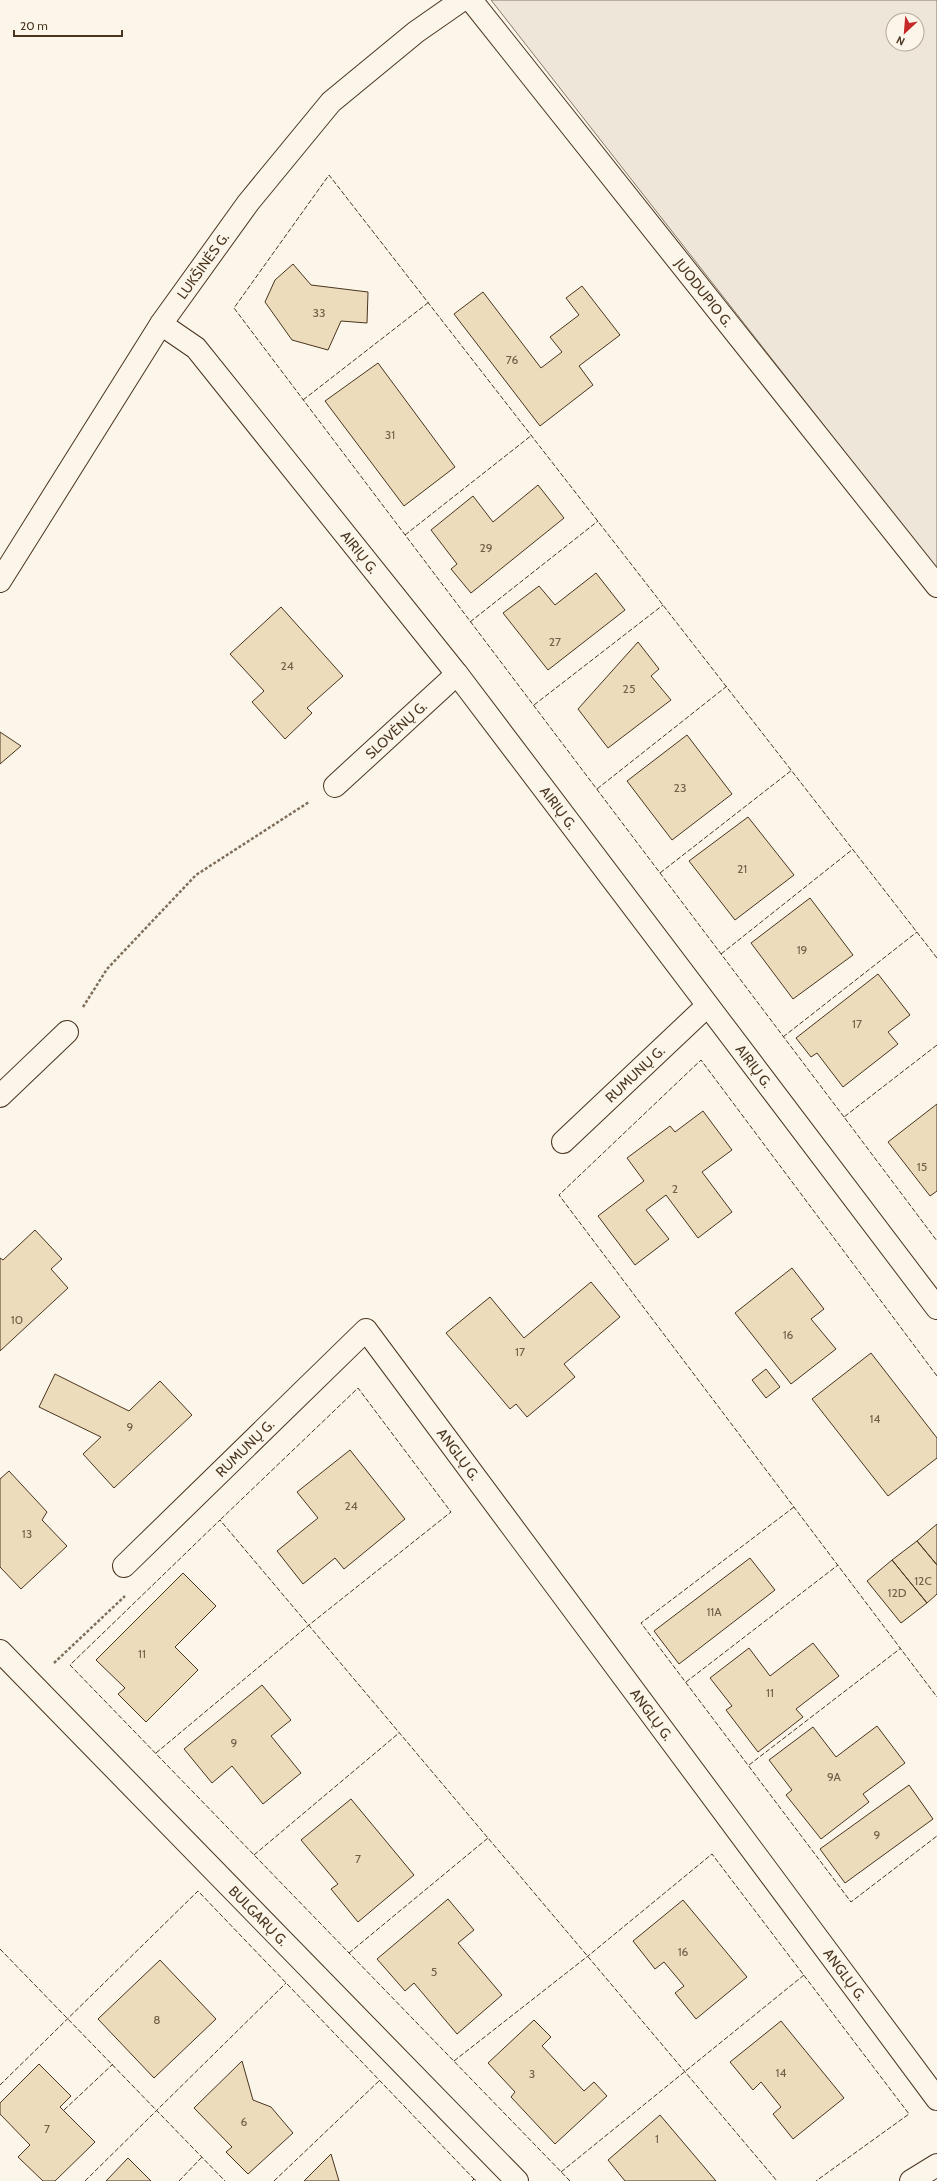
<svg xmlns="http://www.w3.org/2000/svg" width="937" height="2181" font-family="Cabin,sans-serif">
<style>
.green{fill:#ede6d9;stroke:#887966;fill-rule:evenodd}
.building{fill:#ecdcbc;stroke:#4a3520}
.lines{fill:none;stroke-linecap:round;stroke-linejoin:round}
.street-casing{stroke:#4a3520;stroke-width:24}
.path{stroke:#7f6f5c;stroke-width:2.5;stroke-dasharray:3 2;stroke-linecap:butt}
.street{stroke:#fbf6e9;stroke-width:22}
.fence{stroke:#4a3520;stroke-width:1;stroke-dasharray:5 2;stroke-linecap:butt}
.labels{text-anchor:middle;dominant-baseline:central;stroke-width:3;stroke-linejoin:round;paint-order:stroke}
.number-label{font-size:12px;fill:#725f47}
.street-label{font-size:14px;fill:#4a3520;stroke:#fbf6e9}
</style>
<rect width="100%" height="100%" fill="#fbf6e9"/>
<path class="green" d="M491,0H937V570ZM893,20H917V44H893Z"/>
<path class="building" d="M293,264L311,285L368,292L367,323L341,321L328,350L292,340L265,302L275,280Z
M582,286L620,335L579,366L593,385L540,426L454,314L483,292L541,368L562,352L550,337L579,315L566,298Z
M378,363L455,467L404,506L325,401Z
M538,485L564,518L471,593L451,569L457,564L431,530L473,496L493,522Z
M596,573L625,610L548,670L503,613L539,586L555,605Z
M281,607L343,676L307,708L312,713L285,739L252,702L264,691L230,654Z
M638,642L659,669L651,676L671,700L608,748L578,709Z
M0,732L21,746L0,764Z
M687,735L732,794L672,840L627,781Z
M748,817L794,875L735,920L689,861Z
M810,898L853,955L793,999L751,943Z
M878,974L910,1015L888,1032L898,1044L843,1087L817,1053L811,1057L796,1038Z
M937,1104V1191L930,1196L888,1142Z
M703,1111L732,1150L702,1172L732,1212L698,1238L666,1195L646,1210L669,1239L635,1265L598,1216L644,1181L627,1158L670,1126L675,1132Z
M35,1230L62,1259L51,1269L68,1288L0,1351V1258L3,1260Z
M792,1268L824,1309L811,1319L836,1349L791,1384L735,1313Z
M591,1282L620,1317L564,1364L575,1377L527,1417L516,1404L510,1409L446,1333L490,1297L524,1338Z
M871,1353L937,1438V1458L888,1496L812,1399Z
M766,1369L780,1387L766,1398L752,1380Z
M55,1374L129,1411L160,1381L192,1415L114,1488L83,1454L101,1437L39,1407Z
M350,1450L405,1519L344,1569L335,1558L303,1584L277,1551L318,1518L297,1492Z
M9,1471L47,1512L42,1520L67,1546L21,1589L0,1567V1479Z
M937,1524V1565L917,1541Z
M917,1541L937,1565V1594L927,1603L892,1560Z
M750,1558L775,1590L679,1664L654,1631Z
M892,1560L927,1603L901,1623L867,1581Z
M183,1573L216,1606L175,1647L198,1670L146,1722L118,1694L125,1688L96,1660Z
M813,1643L839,1676L796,1709L803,1717L758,1752L726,1710L732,1706L710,1678L749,1648L770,1676Z
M262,1685L291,1720L271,1736L301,1773L263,1804L232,1766L212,1783L184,1749Z
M877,1726L905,1763L863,1794L869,1802L821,1839L786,1795L792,1790L769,1760L813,1727L836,1757Z
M909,1785L933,1819L845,1883L820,1849Z
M351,1799L414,1875L358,1922L331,1889L338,1884L301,1840Z
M448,1899L474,1930L458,1943L502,1995L457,2034L414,1983L405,1991L377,1959Z
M683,1900L747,1977L696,2019L675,1993L684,1986L664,1962L655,1969L633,1941Z
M160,1960L216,2019L154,2078L98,2019Z
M534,2020L551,2037L542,2046L584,2091L594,2082L607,2096L555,2144L511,2097L515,2092L488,2063Z
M781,2021L844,2098L793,2139L773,2114L781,2107L761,2082L753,2090L730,2062Z
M242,2061L253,2100L271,2107L293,2133L248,2174L226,2152L232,2147L194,2108Z
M39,2064L71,2096L60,2107L95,2142L55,2181H43L18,2157L30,2145L0,2114V2103Z
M660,2115L716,2181H625L608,2160Z
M331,2154L339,2181H304Z
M128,2158L151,2181H106Z"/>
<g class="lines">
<defs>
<g id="street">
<path id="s1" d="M471,0L937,586"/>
<path id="s2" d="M161,324L196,348L457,674L937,1308"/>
<path id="s3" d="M0,581L161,324L248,203L331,102L416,32L462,0"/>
<path id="s4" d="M335,786L457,674"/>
<path d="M0,1096L67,1032"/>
<path id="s5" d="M563,1142L707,1006"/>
<path id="s6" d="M124,1566L366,1330L937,2099"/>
<path id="s7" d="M0,1651L517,2181"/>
<path d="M911,2181L937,2165"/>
</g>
</defs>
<use href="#street" class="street-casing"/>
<path class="path" d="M83,1007L107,969L196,875L309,802
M54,1663L125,1596"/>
<use href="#street" class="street"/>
<path class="fence" d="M303,400L429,302
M405,535L532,435
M470,622L598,521
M534,705L663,605
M597,789L727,686
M660,873L792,770
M721,954L853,849
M783,1037L917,932
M937,1045L844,1117L937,1241
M844,1117L234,308L329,175L937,958
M937,1376L701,1060L559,1195L937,1697
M794,1507L641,1623L851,1902L937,1836
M686,1682L838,1565
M156,1753L309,1625L451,1512L358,1388L220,1520
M749,1765L901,1648
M254,1855L399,1733
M0,1949L225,2181
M349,1953L488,1838
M454,2061L588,1956L712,1854L909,2114L816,2181
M0,2085L198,1891L474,2179
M64,2110L113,2064
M561,2172L804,1975
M85,2181L286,1983
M179,2181L202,2157
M274,2181L380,2080
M472,2181L474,2179L477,2181
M570,2181L70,1665L220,1520L777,2181"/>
</g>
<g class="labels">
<g class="number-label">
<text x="319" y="312">33</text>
<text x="512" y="359">76</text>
<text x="390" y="434">31</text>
<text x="486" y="547">29</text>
<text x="555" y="641">27</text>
<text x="287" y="665">24</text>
<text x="629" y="688">25</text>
<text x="680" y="787">23</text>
<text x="742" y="868">21</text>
<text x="802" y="949">19</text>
<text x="857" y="1023">17</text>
<text x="922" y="1166">15</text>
<text x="675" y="1188">2</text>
<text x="17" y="1319">10</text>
<text x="788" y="1334">16</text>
<text x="520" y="1351">17</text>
<text x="875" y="1418">14</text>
<text x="130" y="1426">9</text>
<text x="351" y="1505">24</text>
<text x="27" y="1533">13</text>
<text x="923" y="1580">12C</text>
<text x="897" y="1592">12D</text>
<text x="714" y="1611">11A</text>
<text x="142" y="1653">11</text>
<text x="770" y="1692">11</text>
<text x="234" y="1742">9</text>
<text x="834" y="1776">9A</text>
<text x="877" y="1834">9</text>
<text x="358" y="1858">7</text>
<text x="683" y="1951">16</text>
<text x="434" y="1971">5</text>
<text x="157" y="2019">8</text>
<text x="781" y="2072">14</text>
<text x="532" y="2073">3</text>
<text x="244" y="2121">6</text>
<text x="47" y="2128">7</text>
<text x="657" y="2138">1</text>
</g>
<g class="street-label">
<text stroke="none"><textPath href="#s3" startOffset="375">LUKŠINĖS G.</textPath></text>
<text stroke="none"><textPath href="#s1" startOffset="374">JUODUPIO G.</textPath></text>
<text stroke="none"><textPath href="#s2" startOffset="304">AIRIŲ G.</textPath></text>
<text stroke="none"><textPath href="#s4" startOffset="83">SLOVĖNŲ G.</textPath></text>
<text stroke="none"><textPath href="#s2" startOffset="628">AIRIŲ G.</textPath></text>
<text stroke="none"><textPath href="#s2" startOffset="952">AIRIŲ G.</textPath></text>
<text stroke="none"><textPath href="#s5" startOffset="99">RUMUNŲ G.</textPath></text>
<text stroke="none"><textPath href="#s6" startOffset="169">RUMUNŲ G.</textPath></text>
<text stroke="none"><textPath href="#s6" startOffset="493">ANGLŲ G.</textPath></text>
<text stroke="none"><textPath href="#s6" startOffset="817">ANGLŲ G.</textPath></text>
<text stroke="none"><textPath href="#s7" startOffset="370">BULGARŲ G.</textPath></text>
<text stroke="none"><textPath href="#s6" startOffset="1141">ANGLŲ G.</textPath></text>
</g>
</g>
<g transform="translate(905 32) rotate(206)"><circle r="19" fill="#fbf6e9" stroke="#b4a999"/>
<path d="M0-3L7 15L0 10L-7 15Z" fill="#c62828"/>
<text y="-6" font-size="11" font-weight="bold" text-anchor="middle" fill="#4a3520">N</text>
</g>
<path d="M14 30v6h108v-6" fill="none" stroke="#4a3520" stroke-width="2"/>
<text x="20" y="30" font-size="12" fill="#4a3520" stroke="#fbf6e9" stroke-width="3" paint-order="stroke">20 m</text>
</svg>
